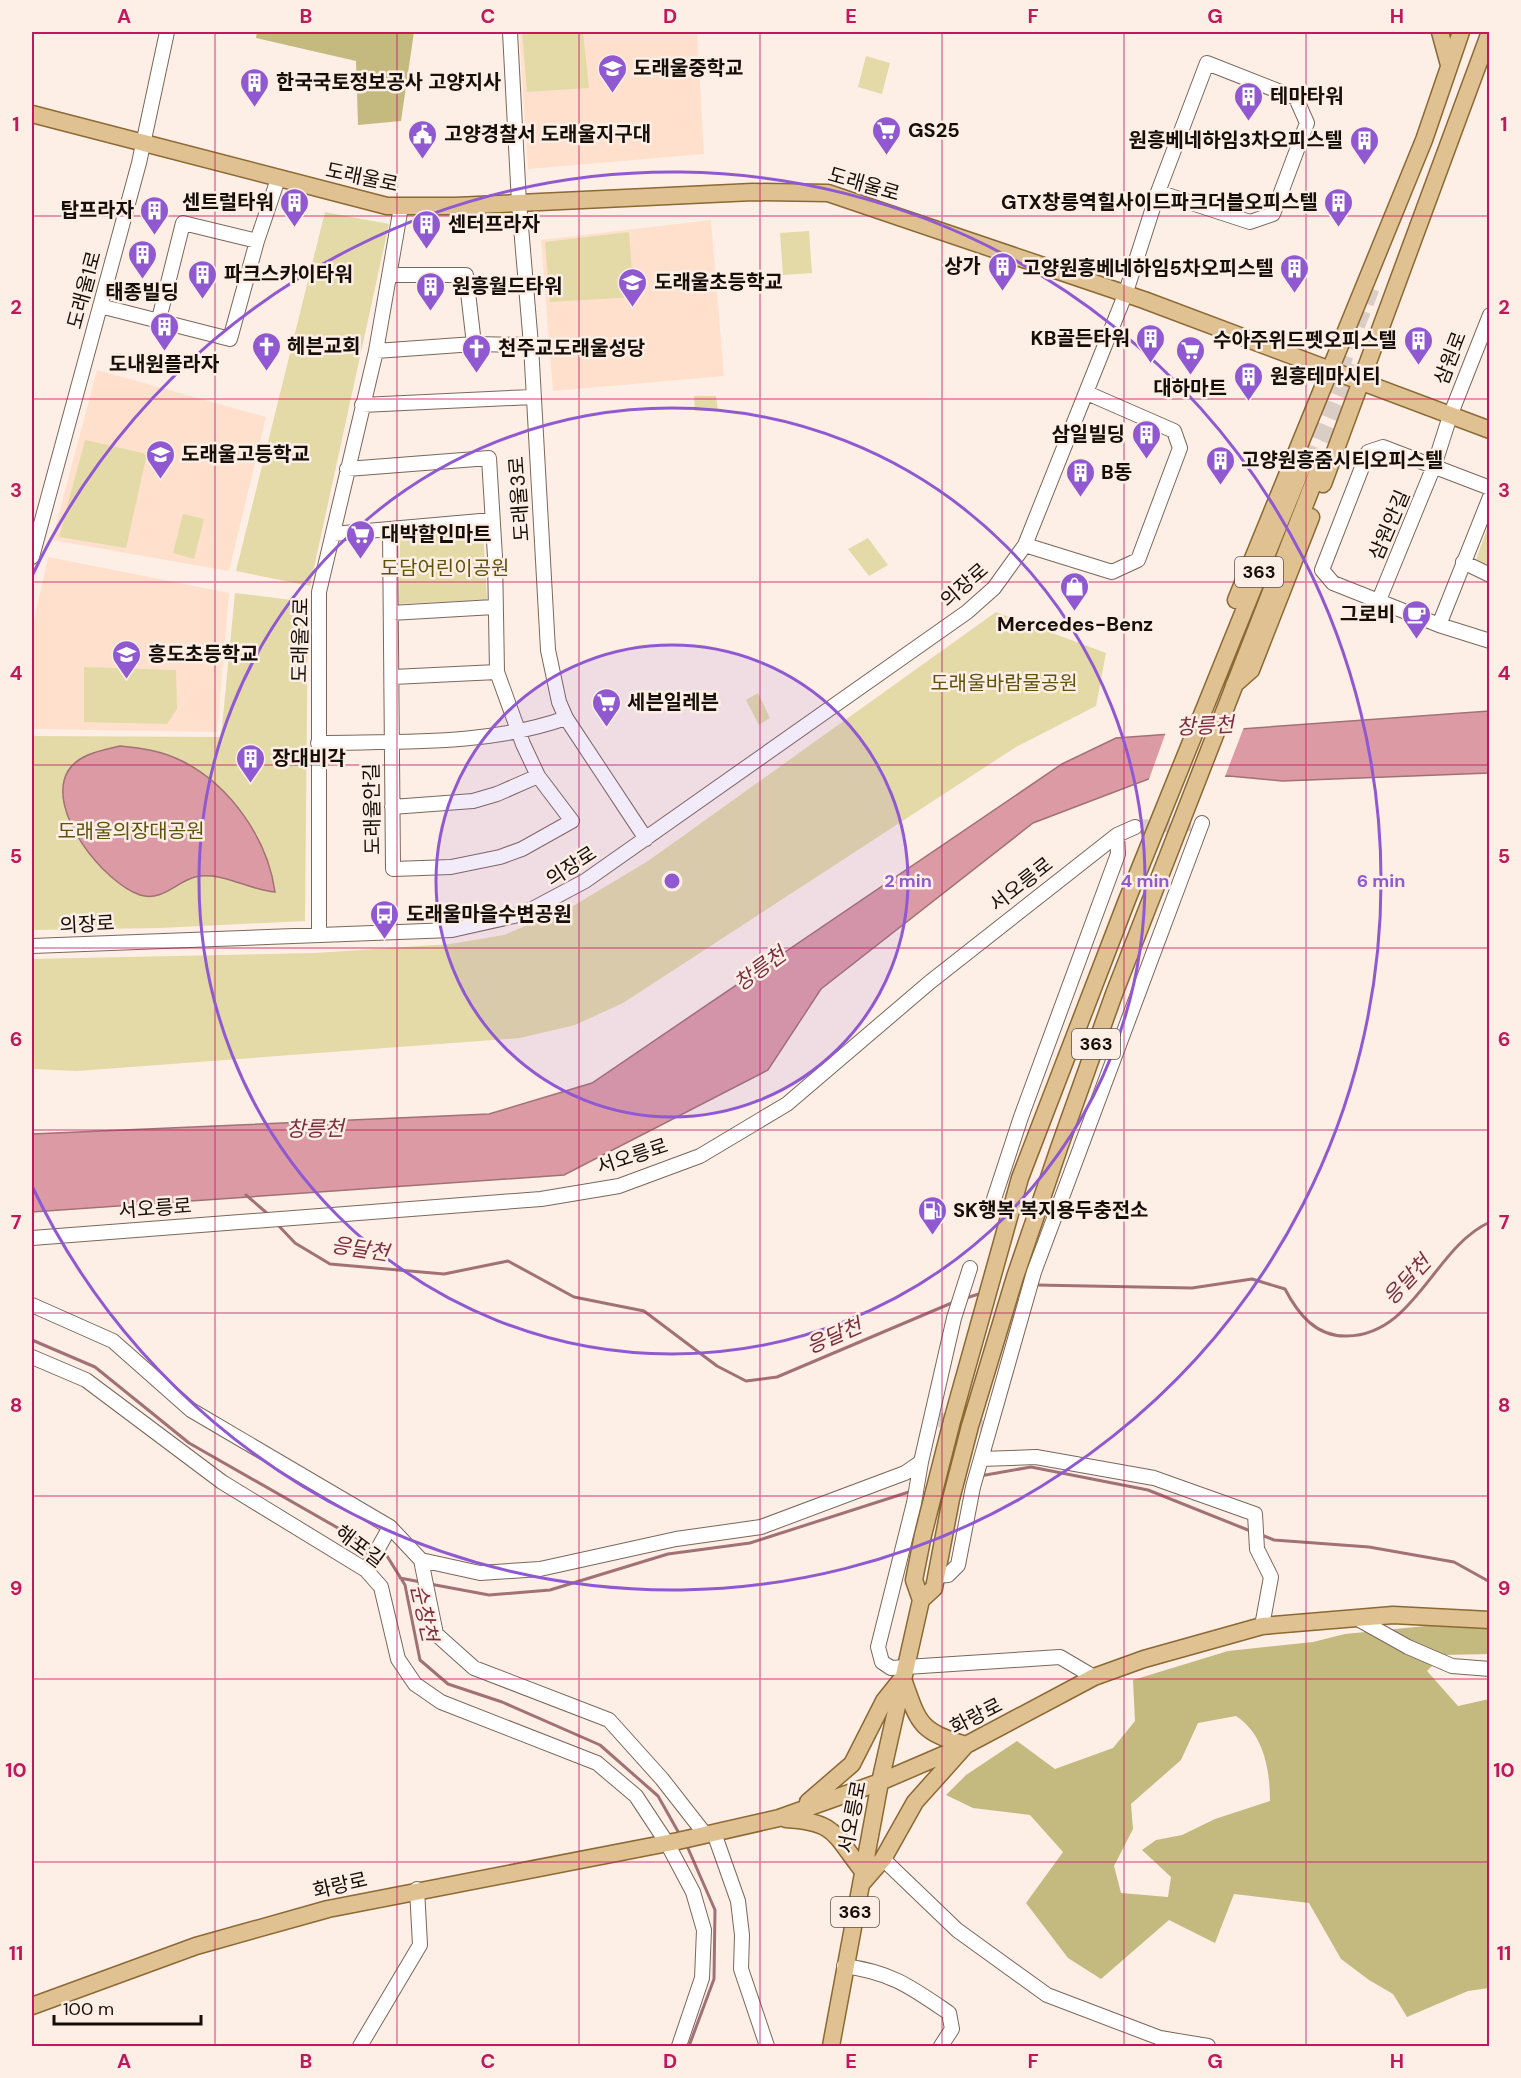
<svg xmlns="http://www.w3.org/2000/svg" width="1521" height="2078" font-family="'DM Sans','Noto Sans KR',sans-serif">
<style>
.built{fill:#fee0cd}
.green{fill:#e3daa7}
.forest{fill:#c4ba7f;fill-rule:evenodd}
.water{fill:#dc9ba4;stroke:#a17176;stroke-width:1.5}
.pier{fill:#fdefe6}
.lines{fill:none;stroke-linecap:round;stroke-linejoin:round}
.stream{stroke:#a17176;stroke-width:3}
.minor-tunnel{stroke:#dacdc5;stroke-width:14;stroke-dasharray:14 7;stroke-linecap:butt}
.major-tunnel{stroke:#dacdc5;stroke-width:16;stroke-dasharray:16 8;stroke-linecap:butt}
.minor-casing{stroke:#7b675b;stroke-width:16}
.major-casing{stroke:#8c6833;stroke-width:19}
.minor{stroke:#fff;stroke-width:14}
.major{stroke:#e0c292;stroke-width:16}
.grid{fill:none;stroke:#c2185b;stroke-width:1.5;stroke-opacity:0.55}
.ring{fill:none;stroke:#9059d1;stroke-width:3}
.labels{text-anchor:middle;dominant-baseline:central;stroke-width:5;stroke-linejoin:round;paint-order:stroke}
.shield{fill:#fdefe6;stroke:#5b524b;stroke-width:1.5}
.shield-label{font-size:18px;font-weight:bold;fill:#160e09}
.poi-label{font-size:20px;font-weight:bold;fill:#160e09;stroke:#fdefe6;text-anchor:start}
.street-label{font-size:20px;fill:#160e09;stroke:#fdefe6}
.park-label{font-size:20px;fill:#5e530b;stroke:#fdefe6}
.water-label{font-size:21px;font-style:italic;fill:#7a2d3e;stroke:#fdefe6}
.centre{fill:#9059d1;stroke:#fdefe6;stroke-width:3}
.ring-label{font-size:18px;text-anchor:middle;font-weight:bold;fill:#9059d1;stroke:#fdefe6;stroke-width:5;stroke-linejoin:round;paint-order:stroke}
.neatline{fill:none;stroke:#c2185b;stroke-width:2}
.grid-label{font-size:20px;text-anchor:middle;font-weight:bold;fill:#c2185b}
</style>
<rect width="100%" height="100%" fill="#fdefe6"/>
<path class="built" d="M519,32H697L704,154L528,169Z
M711,220L724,376L553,391L541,240Z
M97,370L266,417L229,571L52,540Z
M48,557L229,593L217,732L32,729V630Z"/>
<path class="green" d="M522,32H583L589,88L527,92Z
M866,56L890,63L882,94L858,87Z
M325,212L389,224L310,586L236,571Z
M809,231L812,273L783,275L780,233Z
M629,232L634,297L550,302L545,242Z
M694,396H716L718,411H695Z
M85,440L147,454L126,548L59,537Z
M183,514L204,519L194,559L173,553Z
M1489,523V565L1476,560Z
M483,530L487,600L399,604L400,537Z
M868,538L888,565L869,576L848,549Z
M235,593L308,602L305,921L160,928L34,930L32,736L221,737Z
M996,612L1106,653L1096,706L1016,747L623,1003L575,1025L520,1038L77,1071L32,1069V959L315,953L450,944L504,935L573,906L648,861Z
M84,667L176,670L177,709L167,724L84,722Z
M758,693L770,718L759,725L746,700Z"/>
<path class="forest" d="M257,32H414L401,121L358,125L356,61L256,38Z
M1456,1623L1489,1626V1654L1443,1655L1427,1671L1458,1706L1489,1699V1988L1468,1991L1407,2017L1393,1994L1369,1980L1341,1959L1309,1903L1234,1894L1215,1943L1169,1920L1101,1979L1068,1958L1026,1903L1063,1852L1030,1815L973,1808L946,1795L966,1775L1017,1741L1055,1769L1113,1748L1135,1721L1133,1680L1228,1651L1313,1642L1345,1634ZM1236,1716C1264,1734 1270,1770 1270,1801L1215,1819L1182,1835L1156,1840L1142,1850L1171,1877L1168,1897L1121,1893L1114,1866L1133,1829L1131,1804L1181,1760L1198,1723Z"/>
<path class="water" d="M1489,711V773L1282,781L1229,776L1151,778L1033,823L821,989L768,1070L564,1175L32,1212V1134L489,1114L592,1083L1062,764L1116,738Z
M120,746C142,748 162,751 182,761C230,785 268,839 275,892C248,890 223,871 195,877C176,882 162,902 140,895C104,883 45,810 68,771C78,754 103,750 120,746Z"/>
<path class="pier" d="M1244,727L1224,779L1148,782L1166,732Z"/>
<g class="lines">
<path class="stream" d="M246,1195L268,1214
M277,1224L295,1243L330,1264L444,1274L508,1261L574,1297L644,1311L717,1366L746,1381L777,1377L954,1302
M1036,1285L1192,1288L1252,1279L1285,1289C1298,1314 1316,1337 1347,1336C1415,1335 1434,1247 1490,1222
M966,1298L982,1293
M32,1340L95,1367L189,1443L373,1548
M980,1476L1031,1467L1148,1490L1253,1532
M1259,1534L1274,1540L1369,1547L1454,1562L1490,1582
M381,1553L387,1556L405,1585L420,1660L448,1684L502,1702L600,1745L658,1796L680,1835
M400,1578L421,1582
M430,1584L489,1595L550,1590L668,1554L750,1543L912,1491
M687,1846L715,1910L714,1979L689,2046"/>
<path class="minor-tunnel" d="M1135,827L1202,823
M939,1420L983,1427"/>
<path class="major-tunnel" d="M1305,460L1373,285
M1320,466L1358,366"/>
<defs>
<path id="minor" d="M510,32L519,203L531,345L548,650L559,702L566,718L646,839
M391,275H466L474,344
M100,306L230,339L257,241L278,179
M158,323L183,223L257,241
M376,351L474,344L531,345
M362,405L532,397
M347,469L489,458L495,557L497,672L523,744L538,776L572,821L522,849L500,857L451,867L393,869L390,530
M1490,488L1383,447L1368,452L1322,570L1333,583L1439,625L1490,641
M333,534L492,520
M1025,545L1112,572L1138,560L1180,448L1174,431L1087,393
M32,557L139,163L167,32
M1463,562L1490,575
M1379,600L1434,466L1450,416L1490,315
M391,613L494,607
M1439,625L1490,497
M393,677L497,672
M318,743C400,741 487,746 566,718
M392,807L473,801L497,794L538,776
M319,935V592L376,351L401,207
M32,946L452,930L523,914L585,881L967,612L994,588L1025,545L1125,295L1158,192L1207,63L1296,98L1307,123L1273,214L1250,222L1158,192
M994,1199L1021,1117L1118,854L1117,835
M32,1238L541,1199L619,1186L700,1156L787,1104L930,982L1117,835L1135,827
M970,1268L954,1318L921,1462L914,1503L878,1647L882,1662L891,1668L1060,1657L1094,1677
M32,1305L113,1341L191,1410L390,1527L421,1560L436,1634L474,1668L609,1720L662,1779L705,1834
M32,1357L86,1380L222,1482L366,1570L381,1587L398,1659L415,1684L441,1702L597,1763L636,1796L667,1843L693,1892L704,1930L702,1978L679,2046
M981,1459L1036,1457L1154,1478L1255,1514L1257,1549L1271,1577L1262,1626
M421,1560L480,1573L540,1569L676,1539L761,1527L905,1473L921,1462
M366,1570L390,1527
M936,1576L948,1575L958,1565L973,1487L1034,1272L1202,823
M1356,1618L1408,1647L1452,1666L1490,1669
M714,1833L738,1901L742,1935L741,1969L767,2046
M883,1859L957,1930L1047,1995L1160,2038L1208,2046
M844,1966C891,1972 911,1987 949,2013L952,2029L941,2046
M360,2046L420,1945L417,1889"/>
<path id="major" d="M1440,32L1449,65
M32,114L387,206H456L753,192L828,193L1144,300L1490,430
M1323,484L1490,32
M1236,600L1424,140L1461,32
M1234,685L1251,670L1311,517
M921,1600L934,1588L951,1499L970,1426L1015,1277L1059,1148L1114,994L1320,466
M808,1802L852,1764L884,1701L900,1681
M786,1819C837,1822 834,1835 863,1871
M863,1882L883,1859L915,1802L966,1745C919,1731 919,1724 903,1679
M32,2006L196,1946L328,1909L678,1841L779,1818L880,1782L966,1745L1094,1677L1144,1659L1262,1626L1393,1615L1490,1620
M831,2046L880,1782L921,1600L914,1580L923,1535L952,1421L1020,1178L1127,900L1305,460"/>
</defs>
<use href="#minor" class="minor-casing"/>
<use href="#major" class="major-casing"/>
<use href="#minor" class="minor"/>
<use href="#major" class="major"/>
</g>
<path class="grid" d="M215,32V2046M397,32V2046M579,32V2046M760,32V2046M942,32V2046M1124,32V2046M1306,32V2046M32,216H1490M32,399H1490M32,582H1490M32,765H1490M32,948H1490M32,1130H1490M32,1313H1490M32,1496H1490M32,1679H1490M32,1862H1490"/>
<circle cx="672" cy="881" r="236" fill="#9059d1" fill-opacity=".12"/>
<g class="ring">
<circle cx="672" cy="881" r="236"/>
<circle cx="672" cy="881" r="473"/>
<path d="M32 576A709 709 0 1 1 32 1186"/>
</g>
<defs>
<symbol id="school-pin" viewBox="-11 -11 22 30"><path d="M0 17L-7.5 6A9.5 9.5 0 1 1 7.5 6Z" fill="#9059d1" stroke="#fdefe6"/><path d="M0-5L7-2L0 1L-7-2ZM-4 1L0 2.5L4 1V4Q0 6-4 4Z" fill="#fff"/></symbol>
<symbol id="building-pin" viewBox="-11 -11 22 30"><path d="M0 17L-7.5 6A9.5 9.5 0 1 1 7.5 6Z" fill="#9059d1" stroke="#fdefe6"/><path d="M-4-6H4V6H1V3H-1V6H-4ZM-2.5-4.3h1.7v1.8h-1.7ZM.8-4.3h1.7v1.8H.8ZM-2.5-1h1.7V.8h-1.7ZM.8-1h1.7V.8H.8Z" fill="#fff"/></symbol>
<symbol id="supermarket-pin" viewBox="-11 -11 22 30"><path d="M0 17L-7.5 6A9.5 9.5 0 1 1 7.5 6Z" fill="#9059d1" stroke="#fdefe6"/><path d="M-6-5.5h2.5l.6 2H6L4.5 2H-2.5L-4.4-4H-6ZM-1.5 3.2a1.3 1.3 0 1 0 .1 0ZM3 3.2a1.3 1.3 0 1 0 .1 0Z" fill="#fff"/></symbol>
<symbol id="civic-pin" viewBox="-11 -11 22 30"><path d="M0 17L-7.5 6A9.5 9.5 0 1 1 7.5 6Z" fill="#9059d1" stroke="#fdefe6"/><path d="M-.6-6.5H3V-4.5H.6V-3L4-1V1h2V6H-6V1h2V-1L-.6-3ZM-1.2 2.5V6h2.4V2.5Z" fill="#fff"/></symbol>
<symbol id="church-pin" viewBox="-11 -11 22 30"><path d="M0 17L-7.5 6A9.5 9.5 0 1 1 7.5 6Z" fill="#9059d1" stroke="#fdefe6"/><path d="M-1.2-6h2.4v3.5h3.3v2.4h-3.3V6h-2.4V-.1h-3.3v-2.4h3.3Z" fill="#fff"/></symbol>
<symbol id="shop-pin" viewBox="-11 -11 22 30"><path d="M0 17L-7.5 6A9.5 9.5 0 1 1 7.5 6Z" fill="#9059d1" stroke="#fdefe6"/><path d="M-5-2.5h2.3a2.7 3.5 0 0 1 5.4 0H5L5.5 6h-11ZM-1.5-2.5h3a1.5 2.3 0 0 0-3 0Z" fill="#fff"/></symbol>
<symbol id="cafe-pin" viewBox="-11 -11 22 30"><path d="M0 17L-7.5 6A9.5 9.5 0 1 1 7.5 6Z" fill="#9059d1" stroke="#fdefe6"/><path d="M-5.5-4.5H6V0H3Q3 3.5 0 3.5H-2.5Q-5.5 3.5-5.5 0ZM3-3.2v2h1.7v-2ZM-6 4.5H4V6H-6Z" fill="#fff"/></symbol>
<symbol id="bus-pin" viewBox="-11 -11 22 30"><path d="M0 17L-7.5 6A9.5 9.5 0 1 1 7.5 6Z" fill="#9059d1" stroke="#fdefe6"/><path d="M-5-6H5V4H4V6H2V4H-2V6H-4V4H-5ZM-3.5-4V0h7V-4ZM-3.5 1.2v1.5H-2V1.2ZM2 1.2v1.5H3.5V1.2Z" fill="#fff"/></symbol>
<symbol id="fuel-pin" viewBox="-11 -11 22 30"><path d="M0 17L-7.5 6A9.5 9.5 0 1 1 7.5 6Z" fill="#9059d1" stroke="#fdefe6"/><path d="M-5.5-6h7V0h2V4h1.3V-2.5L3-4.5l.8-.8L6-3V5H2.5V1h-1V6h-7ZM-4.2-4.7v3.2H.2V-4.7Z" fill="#fff"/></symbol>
</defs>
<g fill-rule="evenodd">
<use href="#school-pin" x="596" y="52" width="33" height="45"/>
<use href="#building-pin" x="238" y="66" width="33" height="45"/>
<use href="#building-pin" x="1232" y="80" width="33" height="45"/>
<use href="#supermarket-pin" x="870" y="114" width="33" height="45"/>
<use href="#civic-pin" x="406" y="118" width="33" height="45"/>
<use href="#building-pin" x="1348" y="124" width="33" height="45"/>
<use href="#building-pin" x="278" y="186" width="33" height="45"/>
<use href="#building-pin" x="1322" y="186" width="33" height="45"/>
<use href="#building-pin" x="138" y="194" width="33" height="45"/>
<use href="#building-pin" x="410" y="208" width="33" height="45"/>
<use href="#building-pin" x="126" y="238" width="33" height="45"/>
<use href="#building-pin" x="986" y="250" width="33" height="45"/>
<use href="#building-pin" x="1278" y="252" width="33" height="45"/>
<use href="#building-pin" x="186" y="258" width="33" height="45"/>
<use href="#school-pin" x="616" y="266" width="33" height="45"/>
<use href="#building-pin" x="414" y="270" width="33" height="45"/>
<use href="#building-pin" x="148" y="310" width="33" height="45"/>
<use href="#building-pin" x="1134" y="322" width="33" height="45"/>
<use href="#building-pin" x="1402" y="324" width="33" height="45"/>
<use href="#church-pin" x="250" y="330" width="33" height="45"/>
<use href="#church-pin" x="460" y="332" width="33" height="45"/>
<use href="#supermarket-pin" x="1174" y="334" width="33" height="45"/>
<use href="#building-pin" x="1232" y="360" width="33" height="45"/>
<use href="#building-pin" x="1130" y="418" width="33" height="45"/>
<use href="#school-pin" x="144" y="438" width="33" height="45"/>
<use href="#building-pin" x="1204" y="444" width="33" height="45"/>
<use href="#building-pin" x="1064" y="456" width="33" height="45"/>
<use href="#supermarket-pin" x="344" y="518" width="33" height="45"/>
<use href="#shop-pin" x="1058" y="570" width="33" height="45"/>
<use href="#cafe-pin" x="1400" y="598" width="33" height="45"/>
<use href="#school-pin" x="110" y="638" width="33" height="45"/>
<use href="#supermarket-pin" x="590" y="686" width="33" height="45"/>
<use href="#building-pin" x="234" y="742" width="33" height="45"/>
<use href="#bus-pin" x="368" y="898" width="33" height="45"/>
<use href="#fuel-pin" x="916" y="1194" width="33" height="45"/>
</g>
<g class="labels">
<g class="shield">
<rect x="1235" y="557" width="48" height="30" rx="4.5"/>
<rect x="1072" y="1029" width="48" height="30" rx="4.5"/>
<rect x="831" y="1897" width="48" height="30" rx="4.5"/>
</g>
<g class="shield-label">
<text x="1259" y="572">363</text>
<text x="1096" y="1044">363</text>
<text x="855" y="1912">363</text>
</g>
<g class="poi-label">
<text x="633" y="68">도래울중학교</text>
<text x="276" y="82">한국국토정보공사 고양지사</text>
<text x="1270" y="96">테마타워</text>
<text x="908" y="130">GS25</text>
<text x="444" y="134">고양경찰서 도래울지구대</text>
<text x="1343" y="140" text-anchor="end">원흥베네하임3차오피스텔</text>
<text x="274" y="202" text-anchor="end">센트럴타워</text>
<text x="1318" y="202" text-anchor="end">GTX창릉역힐사이드파크더블오피스텔</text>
<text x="134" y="210" text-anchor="end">탑프라자</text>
<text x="448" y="224">센터프라자</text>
<text x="981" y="266" text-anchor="end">상가</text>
<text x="1274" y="268" text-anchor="end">고양원흥베네하임5차오피스텔</text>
<text x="224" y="274">파크스카이타워</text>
<text x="654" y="282">도래울초등학교</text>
<text x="452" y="286">원흥월드타워</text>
<text x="142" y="292" text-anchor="middle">태종빌딩</text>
<text x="1130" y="338" text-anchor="end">KB골든타워</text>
<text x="1397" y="340" text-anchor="end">수아주위드펫오피스텔</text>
<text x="287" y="346">헤븐교회</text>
<text x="498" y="348">천주교도래울성당</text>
<text x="164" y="364" text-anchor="middle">도내원플라자</text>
<text x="1270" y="376">원흥테마시티</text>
<text x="1190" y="388" text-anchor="middle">대하마트</text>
<text x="1125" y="434" text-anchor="end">삼일빌딩</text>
<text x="181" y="454">도래울고등학교</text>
<text x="1241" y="460">고양원흥줌시티오피스텔</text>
<text x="1101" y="472">B동</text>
<text x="381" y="534">대박할인마트</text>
<text x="1395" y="614" text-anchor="end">그로비</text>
<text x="1075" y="624" text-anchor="middle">Mercedes-Benz</text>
<text x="148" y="654">흥도초등학교</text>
<text x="627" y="702">세븐일레븐</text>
<text x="272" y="758">장대비각</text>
<text x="406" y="914">도래울마을수변공원</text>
<text x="953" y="1210">SK행복 복지용두충전소</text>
</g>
<g class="street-label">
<text transform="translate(362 177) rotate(12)">도래울로</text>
<text transform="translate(864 184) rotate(16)">도래울로</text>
<text transform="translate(84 290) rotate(-75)">도래울1로</text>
<text transform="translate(1450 358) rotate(-69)">삼원로</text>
<text transform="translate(519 499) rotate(-94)">도래울3로</text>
<text transform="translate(1389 525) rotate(-67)">삼원안길</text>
<text transform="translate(964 585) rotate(-41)">의장로</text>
<text transform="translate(300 640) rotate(-89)">도래울2로</text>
<text transform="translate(372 809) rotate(-91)">도래울안길</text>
<text transform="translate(571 866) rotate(-33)">의장로</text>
<text transform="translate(1021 884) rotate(-38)">서오릉로</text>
<text transform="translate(87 924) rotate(-3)">의장로</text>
<text transform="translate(632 1156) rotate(-18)">서오릉로</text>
<text transform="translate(155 1208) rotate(-4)">서오릉로</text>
<text transform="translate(360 1546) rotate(37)">해포길</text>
<text transform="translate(976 1716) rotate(-27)">화랑로</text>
<text transform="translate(852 1817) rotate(-79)">서오릉로</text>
<text transform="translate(340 1885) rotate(-13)">화랑로</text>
</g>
<g class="park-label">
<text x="445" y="568">도담어린이공원</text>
<text x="1004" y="683">도래울바람물공원</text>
<text x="131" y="831">도래울의장대공원</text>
</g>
<g class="water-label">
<text transform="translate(1205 726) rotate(-3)">창릉천</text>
<text transform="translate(760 969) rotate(-36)">창릉천</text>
<text transform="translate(315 1129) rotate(-1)">창릉천</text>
<text transform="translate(360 1249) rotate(9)">응달천</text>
<text transform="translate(1407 1280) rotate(-47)">응달천</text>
<text transform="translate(834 1336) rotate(-23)">응달천</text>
<text transform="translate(424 1613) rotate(77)">순창천</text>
</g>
</g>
<circle cx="672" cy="881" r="9" class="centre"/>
<g class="ring-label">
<text x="908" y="887">2 min</text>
<text x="1145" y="887">4 min</text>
<text x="1381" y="887">6 min</text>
</g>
<rect width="1521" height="2078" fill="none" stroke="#fdefe6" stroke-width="66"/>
<path d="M54 2015v9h147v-9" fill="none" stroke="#160e09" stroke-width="3"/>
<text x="63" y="2015" font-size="18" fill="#160e09" stroke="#fdefe6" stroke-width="4.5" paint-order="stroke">100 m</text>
<rect x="33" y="33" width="1455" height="2012" class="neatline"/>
<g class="grid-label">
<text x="124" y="23">A</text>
<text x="306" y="23">B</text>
<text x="488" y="23">C</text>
<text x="670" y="23">D</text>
<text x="851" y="23">E</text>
<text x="1033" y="23">F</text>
<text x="1215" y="23">G</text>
<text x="1397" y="23">H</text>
<text x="16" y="131">1</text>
<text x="1504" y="131">1</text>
<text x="16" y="314">2</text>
<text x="1504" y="314">2</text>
<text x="16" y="497">3</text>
<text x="1504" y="497">3</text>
<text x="16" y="680">4</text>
<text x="1504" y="680">4</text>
<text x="16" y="863">5</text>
<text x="1504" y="863">5</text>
<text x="16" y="1046">6</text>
<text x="1504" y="1046">6</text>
<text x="16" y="1229">7</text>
<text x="1504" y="1229">7</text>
<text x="16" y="1412">8</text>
<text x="1504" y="1412">8</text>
<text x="16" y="1595">9</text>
<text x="1504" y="1595">9</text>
<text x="16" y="1777">10</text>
<text x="1504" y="1777">10</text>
<text x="16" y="1960">11</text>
<text x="1504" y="1960">11</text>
<text x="124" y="2068">A</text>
<text x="306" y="2068">B</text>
<text x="488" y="2068">C</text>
<text x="670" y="2068">D</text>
<text x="851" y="2068">E</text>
<text x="1033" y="2068">F</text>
<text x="1215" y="2068">G</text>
<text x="1397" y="2068">H</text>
</g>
</svg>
